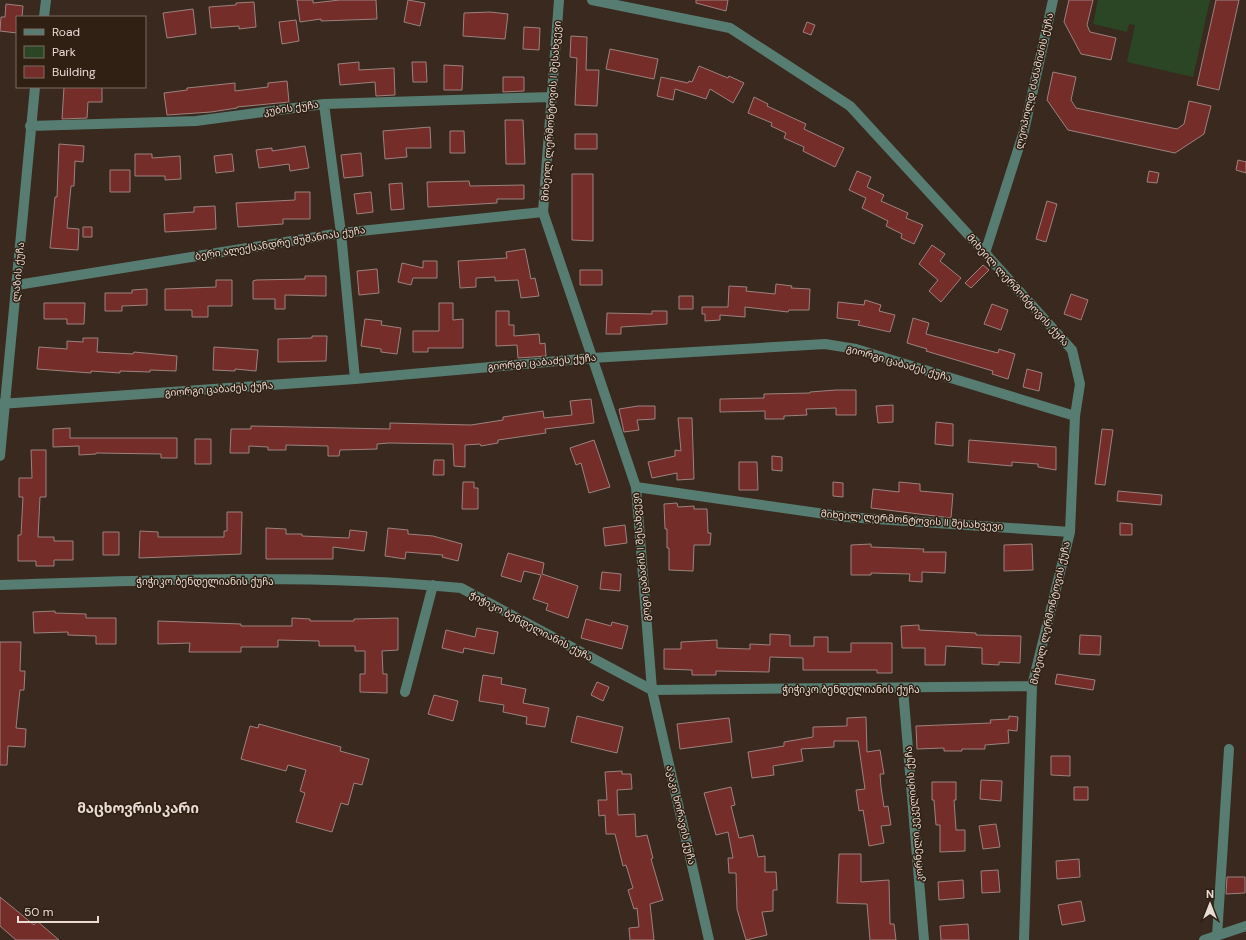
<svg xmlns="http://www.w3.org/2000/svg" width="1246" height="940" font-family="'DM Sans','Noto Sans Georgian',sans-serif">
<style>
.green{fill:#2a4625}
.building{fill:#742d28;stroke:#9c827f}
.lines{fill:none;stroke-linecap:round;stroke-linejoin:round}
.minor{stroke:#577d72;stroke-width:10}
.labels{text-anchor:middle;dominant-baseline:central;stroke-width:3;stroke-linejoin:round;paint-order:stroke}
.street-label{font-size:10px;fill:#e8dcd5;stroke:#302014}
.district-label{font-size:14px;font-weight:bold;fill:#e8dcd5;stroke:#302014}
</style>
<rect width="100%" height="100%" fill="#3a291e"/>
<path class="green" d="M1098,0H1210L1193,77L1127,62L1135,25L1129,24L1127,32L1093,24Z"/>
<path class="building" d="M297,0H313V3L340,0H376L377,19L321,21V19L300,22Z
M408,0L425,3L420,26L404,22Z
M696,0H728L726,11L696,3Z
M1069,0H1093L1087,25L1090,32L1116,38L1111,60L1081,54L1064,22Z
M1216,0H1239L1219,90L1197,85Z
M254,2L256,27L239,29V26L211,28L209,7L236,5V3Z
M6,4L23,6L22,17H17V33L0,31L1,17H5Z
M193,9L196,34L167,38L163,13Z
M490,12L508,14L505,39L463,36L464,13Z
M296,20L299,41L282,44L279,22Z
M807,22L815,25L811,35L803,32Z
M524,27L540,28L539,50L523,49Z
M571,36L587,37L586,70H599L597,106L575,105L577,58L570,57Z
M610,49L658,59L654,79L606,69Z
M359,62V70L394,68L395,95L376,96L375,82L340,85L338,64Z
M412,62H426L427,82H413Z
M444,65L463,66L462,90H444Z
M699,66L728,78L729,76L744,83L733,103L710,89L706,99L675,89L673,100L657,96L661,77L688,83L689,81L692,82Z
M1053,72L1076,77L1071,100L1076,108L1177,129L1184,124L1189,101L1211,106L1204,134L1175,153L1068,130L1047,100Z
M503,77H524V91L503,92Z
M287,81L289,102L237,107V108L211,112L167,115L164,93L187,90V88L235,83V91L268,87V83Z
M64,87H102V102H88L87,118L62,119Z
M754,97L768,104L767,106L806,124L804,129L844,148L835,167L803,151L804,147L784,138L786,133L771,126L772,123L748,113Z
M505,120H523L525,164H506Z
M430,127L431,148H406L407,157L385,159L383,131Z
M450,131H464L465,153H450Z
M575,134H597V149H575Z
M59,144L84,146L83,162L75,161L74,186H71L67,228L79,229L78,250L50,248L55,197H57Z
M305,146L309,168L290,171L289,164L259,168L256,150L272,148V151Z
M361,153L363,176L344,178L341,155Z
M135,154H152V158L180,156L181,179L165,180V176H135Z
M232,154L234,171L216,173L214,156Z
M1238,160L1246,162V173L1236,170Z
M110,170H130V192H110Z
M857,171L871,177L867,187L884,195L881,201L908,213L906,218L923,225L914,244L901,238L902,234L886,226L888,221L862,208L866,198L849,190Z
M1149,171L1159,173L1157,183L1147,182Z
M572,174H593V241L572,240Z
M469,181L470,186L524,185V199H497V203L428,207L427,182Z
M402,183L404,209L391,210L389,184Z
M295,192H310V219H283V224L238,227L236,203L295,200Z
M371,192L373,212L357,214L354,194Z
M1047,201L1057,204L1046,242L1036,239Z
M215,206L216,229L165,232L164,214L194,212V207Z
M83,227H92V237H83Z
M932,245L945,254L940,261L961,278L941,302L929,291L938,280L919,264Z
M525,249L531,279L535,278L539,296L521,298L518,280L495,281V277L476,278V287L460,288L458,261L507,258L506,252Z
M423,261H437V278H413L411,285L398,282L402,263L423,268Z
M983,265L989,270L971,288L965,283Z
M377,269L379,293L359,295L357,271Z
M580,270H602V285H580Z
M305,276H326V296L285,295V309H275V299H253V281L256,280L305,279Z
M216,280H232V306H208V317H192V310H165V289L216,287Z
M776,284L792,286L791,288L810,289L809,310H789L788,312L745,307V317L720,315V320L705,321V314H702V307H728L729,286L747,287L746,291L775,294Z
M147,289V305L122,306V311H105V293H132V290Z
M1071,294L1088,300L1081,320L1064,314Z
M679,296H693V309H679Z
M865,300L881,305L879,311L895,315L890,332L858,325L860,321L837,318L838,302L864,305Z
M44,303H85L84,324H67V319H44Z
M439,303H453V320L463,319V348H428V352H413V331H439Z
M992,304L1008,310L1001,330L984,324Z
M496,311H509V325H514V336L539,334L540,344L545,343L546,356L518,358L517,345L496,346Z
M652,311H667V324L621,327V334H606L607,313L652,314Z
M913,318L929,323L926,334L998,353L999,349L1015,354L1008,379L992,374L993,371L926,351L927,349L907,343Z
M365,319L382,321L381,325L401,328L397,354L381,352V349L361,346Z
M312,336H327L326,361L278,362V339L312,338Z
M83,338H98L97,352L133,354L134,352L177,356L176,371L150,370V372L120,371V373L91,371V373L37,369L39,347L67,349V341L83,342Z
M214,347L258,350L256,371L235,369V371L213,370Z
M1027,369L1042,373L1039,391L1023,387Z
M836,390H856V415H836V408L806,409L807,415L784,416V419H765V411L720,412V399L764,398V394L810,393V392Z
M591,399L594,423L545,429L546,433L498,440V443L481,446L480,444L465,445V467L454,466L453,444L389,443L377,444V449L340,450L339,456H328V446L286,445V450H268V447L249,446V453H230L231,429H251V426L390,429V423L471,425L503,420V417L543,411L544,418L572,415L570,401Z
M893,405V422L878,423L876,406Z
M638,406H655V419L637,420L639,430L624,432L619,409Z
M678,418H692L694,479L677,480V473L652,478L648,462L675,456V450L681,451Z
M936,422L953,424V446L935,444Z
M70,428V438H177V458H161V454L96,453V454L79,455V446L53,447V429Z
M1102,429L1113,430L1105,485L1095,484Z
M195,439H211V464H195Z
M594,440L610,487L589,493L581,463L576,465L570,448Z
M969,440L1056,447V470L1038,467V464L1012,462V466L968,462Z
M31,450H46V497H40L38,537H54V541H73V560H54V566H36V561H18V535H21L23,497H19V478H32Z
M772,456L782,457V471L772,470Z
M434,460H444V475H433Z
M739,462H757L758,490H739Z
M463,482H474V488H478V509H462Z
M833,482L843,483V497L833,496Z
M899,482L920,484V491L953,494L951,518L871,508L873,489L899,492Z
M1118,491L1162,495L1161,505L1117,501Z
M677,503L678,507L694,506V509H707L708,533H711L710,545H694L693,571L669,570V548H667V529H665L664,504Z
M227,512H242L241,554L139,558L140,531L158,532V537H224V531H227Z
M1120,523L1132,524V535H1120Z
M625,525L627,543L605,546L603,528Z
M266,528L286,529V534H302V536L349,538L350,530L367,532L364,551L333,547V559H266Z
M388,528L408,530V534L433,536L462,544L458,561L442,557L443,555L406,552L405,559L385,556Z
M103,532H119V555H103Z
M871,544V547L924,549L923,552H946L945,573L922,572V582L909,581L910,574L871,573V575H851V545Z
M1032,544L1033,570L1004,571V545Z
M508,553L544,563L542,574L578,586L568,618L546,610L548,604L533,599L541,575L524,571L521,582L501,576Z
M602,572L621,574L620,591L600,589Z
M55,611V613L86,614V618H116V644H96V636L68,635V632L34,633L33,612Z
M292,618L310,619V621H354V619L398,618V650L382,651L383,674H387V693L360,692V674H365V651H355V646H319V641L278,640V647H241V652H189L190,643L158,644V621L241,624V626H292Z
M586,619L611,626L612,622L628,626L622,649L581,638Z
M919,625V630L976,633V635L1021,636L1020,663L999,662V665L982,664V648L946,646L945,665H925V648H902L901,626Z
M477,628L498,632L494,654L464,648L463,653L442,648L446,630L475,637Z
M770,634L790,635V646H814V637H828V652H851V643H892V673H877V670H803V658L770,657L769,672L716,671V675H692V670L664,669V649H681V642L717,640V648L750,649V644L770,645Z
M1080,635L1101,636L1100,655L1079,654Z
M0,642H21L20,671H25L24,690H20L16,728L26,729L25,747L8,746L7,765H0Z
M1057,674L1095,680L1093,690L1055,684Z
M483,675L502,678L501,684L526,689L523,703L549,708L545,727L526,724L527,717L503,712L504,705L479,701Z
M597,682L609,687L603,701L591,695Z
M434,695L458,701L453,721L428,714Z
M577,716L623,727L617,753L571,742Z
M1009,716L1018,717L1017,731L1008,730L1009,743L985,745V749H962V751H944V748L917,749L916,726L991,723L990,720L1009,719Z
M866,717L867,752L880,750L884,774H880L881,787L884,807L888,806L891,825L881,826L884,843L869,846L863,810L859,811L856,790L865,789L858,741H834V747L801,749L803,761L773,766L774,775L752,778L748,752L784,746V742L813,737V727L847,726V718Z
M729,718L732,742L680,749L677,724Z
M259,724L341,747L340,751L369,759L362,785L354,783L348,805L341,803L332,832L296,822L305,793L300,791L306,770L288,765L286,771L241,759L250,726L258,728Z
M1051,756H1070V776L1051,775Z
M622,771V774H631L632,789L617,790L618,815L635,814L636,837L647,835L653,858L651,859L663,900L650,904L654,940H630L629,928L639,927L637,908L634,909L628,890L633,888L626,865L623,866L615,834H606L605,815L599,816L598,800H607L605,772Z
M981,780L1002,781L1001,801L980,799Z
M932,782H956V800H954L956,830H965V851L940,852V825H936L934,800H932Z
M731,787L735,805L731,806L739,838L753,835L758,857L765,856V872H776L777,890H773V911L762,912L767,935L746,940L737,909L736,873H729L728,858H733L728,832L716,835L704,793Z
M1074,787H1088V800H1074Z
M996,824L1000,847L983,849L979,826Z
M839,854H861V882L889,880L890,924H894L896,940H870L867,904L837,903Z
M1079,859L1080,877L1057,879L1056,861Z
M998,870L1000,892L982,893L981,871Z
M1227,877H1245V893L1226,894Z
M963,880L964,898L939,900L938,882Z
M0,897L34,925L37,921L59,940H16L0,926Z
M1081,901L1085,921L1062,925L1058,905Z
M968,924L969,940H941L940,926Z"/>
<g class="lines">
<path class="minor" d="M559,0L543,212L636,487L652,690L709,940
M592,0L730,28L850,106L985,253L1072,350L1080,384L1075,416L1070,532L1032,686L1024,940
M44,17L46,0
M324,104L341,233L355,379
M30,126L196,121L324,104L552,97
M985,253L1024,131L1053,0
M17,285L341,233L543,212
M0,404L355,379L592,358L825,344L856,349L1075,416
M0,456L35,87
M636,487L846,517L1070,532
M0,585C153,580 308,573 461,588L652,690L1032,686
M903,689L924,940
M405,692L433,585
M1217,936L1229,749
M1204,940L1246,926"/>
</g>
<g class="labels">
<g class="street-label">
<text transform="translate(1034 81) rotate(-77)">ლეოპოლდ ძაძამიძის ქუჩა</text>
<text transform="translate(291 108) rotate(-8)">კუბის ქუჩა</text>
<text transform="translate(551 111) rotate(-86)">მიხეილ ლერმონტოვის I შესახვევი</text>
<text transform="translate(280 243) rotate(-9)">ბერი ალექსანდრე შუშანიას ქუჩა</text>
<text transform="translate(18 272) rotate(-85)">ლაზის ქუჩა</text>
<text transform="translate(1018 290) rotate(48)">მიხეილ ლერმონტოვის ქუჩა</text>
<text transform="translate(542 362) rotate(-5)">გიორგი ცაბაძეს ქუჩა</text>
<text transform="translate(899 363) rotate(16)">გიორგი ცაბაძეს ქუჩა</text>
<text transform="translate(219 389) rotate(-4)">გიორგი ცაბაძეს ქუჩა</text>
<text transform="translate(912 520) rotate(4)">მიხეილ ლერმონტოვის II შესახვევი</text>
<text transform="translate(641 557) rotate(-95)">გოგი ცაბაძის I შესახვევი</text>
<text x="205" y="581">ჭიჭიკო ბენდელიანის ქუჩა</text>
<text transform="translate(1050 613) rotate(-77)">მიხეილ ლერმონტოვის ქუჩა</text>
<text transform="translate(531 626) rotate(28)">ჭიჭიკო ბენდელიანის ქუჩა</text>
<text x="851" y="689">ჭიჭიკო ბენდელიანის ქუჩა</text>
<text transform="translate(914 814) rotate(-95)">კორნელი კეკელიძის ქუჩა</text>
<text transform="translate(681 815) rotate(77)">აკაკი ხორავის ქუჩა</text>
</g>
<g class="district-label">
<text x="138" y="808">მაცხოვრისკარი</text>
</g>
</g>
<rect x="16" y="16" width="130" height="72" fill="#302014" stroke="#7a6b61"/>
<rect x="24" y="29" width="20" height="6" fill="#577d72" stroke="#7a6b61"/>
<text x="52" y="36" font-size="12" fill="#e8dcd5">Road</text>
<rect x="24" y="46" width="20" height="12" fill="#2a4625" stroke="#7a6b61"/>
<text x="52" y="56" font-size="12" fill="#e8dcd5">Park</text>
<rect x="24" y="66" width="20" height="12" fill="#742d28" stroke="#7a6b61"/>
<text x="52" y="76" font-size="12" fill="#e8dcd5">Building</text>
<g transform="translate(1210 904)" stroke="#302014" stroke-width="3" paint-order="stroke">
<path d="M0-3L7 15L0 10L-7 15Z" fill="#e8dcd5"/>
<text y="-6" font-size="11" font-weight="bold" text-anchor="middle" fill="#e8dcd5">N</text>
</g>
<path d="M18 916v6h80v-6" fill="none" stroke="#e8dcd5" stroke-width="2"/>
<text x="24" y="916" font-size="12" fill="#e8dcd5" stroke="#302014" stroke-width="3" paint-order="stroke">50 m</text>
</svg>
